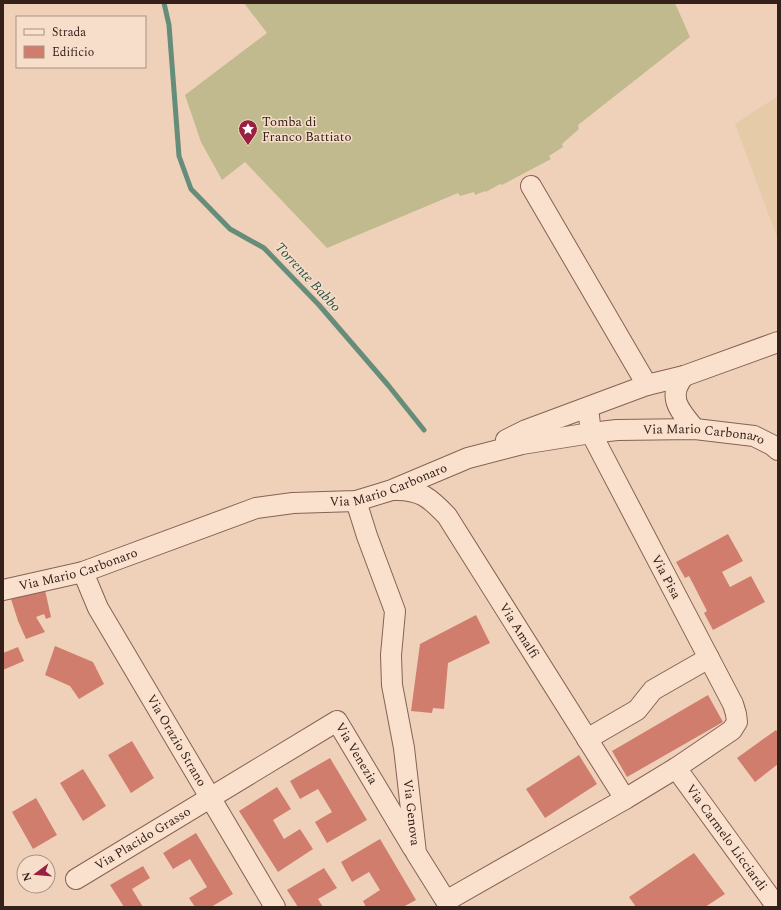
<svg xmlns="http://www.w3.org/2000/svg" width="781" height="910" font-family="Spectral,serif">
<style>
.farmland{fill:#e5cba7}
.cemetery{fill:#c1ba8e}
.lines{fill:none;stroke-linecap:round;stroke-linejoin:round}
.stream{stroke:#668d79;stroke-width:5}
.building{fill:#d07d6e}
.minor-casing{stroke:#876154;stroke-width:22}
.minor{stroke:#fae1cd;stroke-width:20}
.labels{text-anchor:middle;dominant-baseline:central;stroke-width:3;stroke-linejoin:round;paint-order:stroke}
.poi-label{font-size:13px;fill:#35201a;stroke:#f7deca;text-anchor:start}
.street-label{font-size:13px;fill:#35201a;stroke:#f7deca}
.water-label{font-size:14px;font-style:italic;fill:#285547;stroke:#f7deca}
</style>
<rect width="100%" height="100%" fill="#efd1ba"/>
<path class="farmland" d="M778,96V240L735,124Z"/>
<path class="cemetery" d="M244,3H675L690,37L578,125L579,129L562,144L563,147L549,156L551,159L502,185L500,184L486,192L485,191L475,195L474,192L460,196L458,193L327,248L245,162L222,180L201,142L185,95L267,33Z"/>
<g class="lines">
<path class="stream" d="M164,3L169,25L179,156L191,189L230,229L264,248L319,305L388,385L424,430"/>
</g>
<path class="building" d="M728,534L743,561L722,572L730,587L751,576L765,602L713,630L704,613L707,611L689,576L685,578L676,562Z
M45,590L51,617L46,619L44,614L36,617L45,632L26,639L18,621L11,599Z
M476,615L490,643L448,663L444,709L433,708L432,713L411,711L420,644Z
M55,646L93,662L104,684L79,699L70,686L45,675Z
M18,647L24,661L3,670V653Z
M708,695L723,722L627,777L612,751Z
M776,730L778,732V764L755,782L737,758Z
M132,741L154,778L131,793L108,755Z
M579,755L597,784L545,818L526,789Z
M330,758L367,820L327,843L315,822L332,812L318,789L300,799L290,781Z
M83,769L106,806L83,821L60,783Z
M277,787L291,809L273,820L284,839L300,829L313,849L278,872L239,811Z
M36,798L57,835L33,849L12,812Z
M196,833L233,894L211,907H195L189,898L207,887L190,859L173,869L163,853Z
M380,839L416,900L403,907H366L363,901L380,890L369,872L352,882L341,862Z
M694,853L725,894L705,907H636L629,897Z
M143,866L150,878L132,889L143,907H124L110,885Z
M324,868L337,888L318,899L323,907H298L287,890Z"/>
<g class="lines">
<defs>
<g id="minor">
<path d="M531,186L647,385"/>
<path d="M684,376C666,397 680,411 695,429"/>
<path d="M506,440L526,430L647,385L684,376L778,342"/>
<path id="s1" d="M394,490C420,489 430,498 447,516L625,799"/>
<path id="s2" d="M356,501L367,536L395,611L391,655L392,685L404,748L416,853L446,901L625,799L676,768L732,730L737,722L736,714L733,704L591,433L588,408"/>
<path id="s3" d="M83,572L98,608L275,907"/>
<path id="s4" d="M3,590L83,572L256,508L293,503L356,501L392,490L468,458L522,444L591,433L617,430L695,429L754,436L772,445L778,450"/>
<path d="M587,739L637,710L653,690L709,658"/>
<path id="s5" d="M676,768L777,907"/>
<path id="s6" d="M76,879L337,721L413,848"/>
</g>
</defs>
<use href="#minor" class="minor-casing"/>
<use href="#minor" class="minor"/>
</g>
<defs>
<symbol id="sight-pin" viewBox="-11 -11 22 30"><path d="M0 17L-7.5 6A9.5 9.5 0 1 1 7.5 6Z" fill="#982141" stroke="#f7deca"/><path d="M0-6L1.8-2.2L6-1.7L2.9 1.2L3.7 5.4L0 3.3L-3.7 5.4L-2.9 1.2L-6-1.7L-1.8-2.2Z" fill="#fff"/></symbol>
</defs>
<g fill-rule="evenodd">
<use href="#sight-pin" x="237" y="118" width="22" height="30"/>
</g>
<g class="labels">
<g class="poi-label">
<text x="262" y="122">Tomba di<tspan x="262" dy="15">Franco Battiato</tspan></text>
</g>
<g class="street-label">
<text stroke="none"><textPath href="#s4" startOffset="726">Via Mario Carbonaro</textPath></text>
<text stroke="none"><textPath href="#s4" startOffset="402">Via Mario Carbonaro</textPath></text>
<text stroke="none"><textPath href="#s4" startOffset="78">Via Mario Carbonaro</textPath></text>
<text transform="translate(666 577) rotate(62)">Via Pisa</text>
<text stroke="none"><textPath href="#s1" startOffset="197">Via Amalfi</textPath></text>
<text stroke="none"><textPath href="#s3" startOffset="193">Via Orazio Strano</textPath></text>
<text stroke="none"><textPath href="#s6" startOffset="343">Via Venezia</textPath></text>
<text stroke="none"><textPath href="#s2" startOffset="320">Via Genova</textPath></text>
<text stroke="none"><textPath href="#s5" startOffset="86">Via Carmelo Licciardi</textPath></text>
<text stroke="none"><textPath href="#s6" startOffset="78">Via Placido Grasso</textPath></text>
</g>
<g class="water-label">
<text transform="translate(308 277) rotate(47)">Torrente Babbo</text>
</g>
</g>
<rect width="781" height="910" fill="none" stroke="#35201a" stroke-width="8"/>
<rect x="16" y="16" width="130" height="52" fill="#f7deca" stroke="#a99284"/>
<rect x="24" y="29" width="20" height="6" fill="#fae1cd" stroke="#a99284"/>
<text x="52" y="36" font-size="12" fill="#35201a">Strada</text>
<rect x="24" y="46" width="20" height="12" fill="#d07d6e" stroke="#a99284"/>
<text x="52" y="56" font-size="12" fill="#35201a">Edificio</text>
<g transform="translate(36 874) rotate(254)"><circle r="19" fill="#f7deca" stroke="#a99284"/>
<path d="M0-3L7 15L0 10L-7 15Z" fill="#982141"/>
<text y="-6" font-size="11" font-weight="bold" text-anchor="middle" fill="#35201a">N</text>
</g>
</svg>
